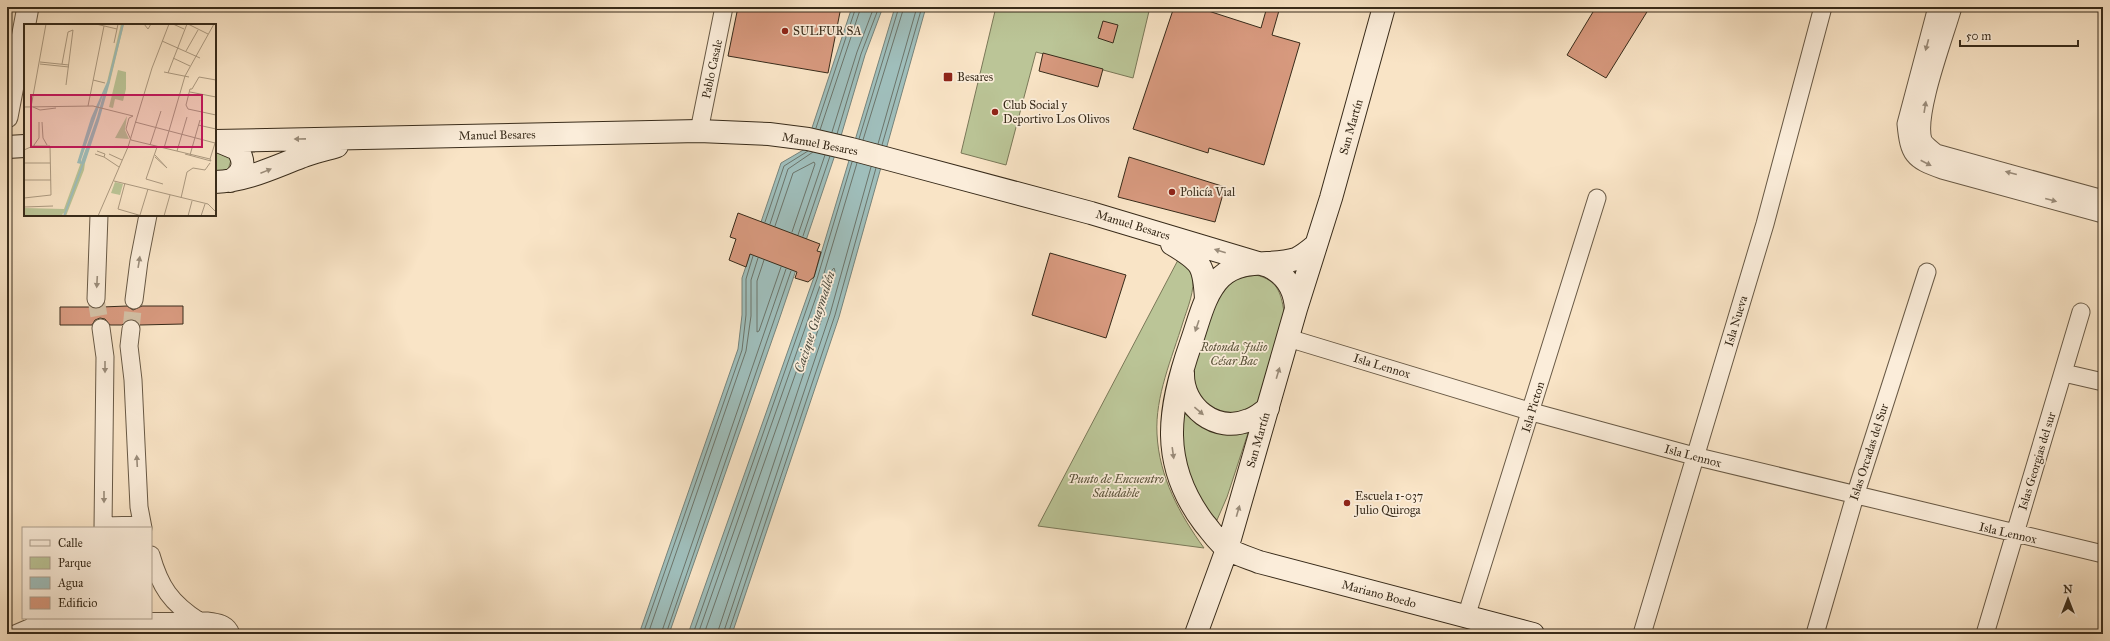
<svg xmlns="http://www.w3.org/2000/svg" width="2110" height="641" font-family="'IM FELL Great Primer',serif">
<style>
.green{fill:#bbc597;stroke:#7a7858}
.water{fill:#9fbebb;stroke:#76837b}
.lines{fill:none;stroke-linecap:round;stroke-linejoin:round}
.shore{stroke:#6c746a;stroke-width:1}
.building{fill:#d7997e;stroke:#382b1a}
.minor-tunnel{stroke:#d2bfa4;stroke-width:17;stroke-dasharray:17 8;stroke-linecap:butt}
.minor-casing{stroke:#685945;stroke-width:19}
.tertiary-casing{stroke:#685945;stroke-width:23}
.secondary-casing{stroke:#382b1a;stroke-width:24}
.minor{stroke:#fbedda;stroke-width:17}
.tertiary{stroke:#fbedda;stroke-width:21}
.secondary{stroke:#fbedda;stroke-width:22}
.oneway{fill:#9a8c7a}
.poi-dot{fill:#8f2418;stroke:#fbedda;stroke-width:1.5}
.labels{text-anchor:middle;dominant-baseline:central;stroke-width:3.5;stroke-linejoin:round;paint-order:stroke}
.poi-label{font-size:12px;fill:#382b1a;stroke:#fbedda;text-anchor:start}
.street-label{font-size:12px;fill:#382b1a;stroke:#fbedda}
.park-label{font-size:12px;font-style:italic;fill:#595239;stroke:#fbedda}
.water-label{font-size:13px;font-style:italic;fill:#525042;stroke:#fbedda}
.inset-river{fill:none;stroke:#9fbebb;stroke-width:2}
.inset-road{fill:none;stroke:#ac9a81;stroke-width:1}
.view{fill:#c2185b;fill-opacity:0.15;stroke:#c2185b;stroke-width:2}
.inset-edge{fill:none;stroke:#382b1a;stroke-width:2}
</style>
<rect width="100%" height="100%" fill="#f9e4c6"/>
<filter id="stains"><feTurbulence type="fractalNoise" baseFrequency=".005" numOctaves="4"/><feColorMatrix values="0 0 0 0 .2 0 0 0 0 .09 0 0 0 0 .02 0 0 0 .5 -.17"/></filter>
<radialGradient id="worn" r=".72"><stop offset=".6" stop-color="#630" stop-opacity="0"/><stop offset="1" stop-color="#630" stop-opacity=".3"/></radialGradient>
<path class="green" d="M996,7H1150L1133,78L1036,52L1006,165L961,153Z
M215,148L227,151L231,160L228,170L215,175Z
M1178,260C1183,264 1190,268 1192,275C1196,289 1187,309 1183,322C1172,358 1155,396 1157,434C1159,477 1180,515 1204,548L1038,526Z
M1256,275C1277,280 1281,292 1284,312L1262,398L1255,407L1236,413L1222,411L1211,407L1196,392L1192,360L1212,300L1234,279Z
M1179,413L1185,414L1203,427L1233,433H1248L1227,497L1217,520L1214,519L1186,477Z"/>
<path class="water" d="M852,7H883L865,55L838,146L778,323L669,634H639L738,349L742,315V278L781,163L805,149Z
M895,7H926L839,317L732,634H688L814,277Z"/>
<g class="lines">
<path class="shore" d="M816,128L856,7
M820,130L861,7
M832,132L857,52L874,7
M837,134L861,54L879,7
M859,139L899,7
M863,140L904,7
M878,144L917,7
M882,145L922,7
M765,222L784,166L808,151
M770,224L788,169L813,152
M775,226L793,173L814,162L815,164L792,232
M798,235L825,155
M803,236L830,156
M764,260L757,281V332L759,331L781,267
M643,634L742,350L746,315V279L753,256
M648,634L746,351L751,316V280L758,258
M661,634L786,269
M666,634L791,271
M693,634L817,279L852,162
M698,634L822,280L857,163
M704,634L832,270L834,268L835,271L824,312L717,634
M723,634L830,314L871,167
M728,634L835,315L876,168"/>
</g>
<path class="building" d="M738,7H841L828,73L728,56Z
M1174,7H1196L1261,28L1267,7H1280L1272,35L1300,43L1264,165L1209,148L1208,153L1133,129Z
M1596,7H1650L1606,78L1567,55Z
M1103,21L1118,25L1113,43L1098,38Z
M1043,53L1103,69L1098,87L1039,71Z
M1129,157L1225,187L1215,222L1118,197Z
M738,213L820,244L817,251L821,252L814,277L808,282L795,278L797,272L750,254L746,267L729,260L736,239L730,237Z
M1050,253L1126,275L1106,338L1032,315Z
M127,306L133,310L142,306H183V324L140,325L132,319L127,320L122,325H110L105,319L100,318L95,320L92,325H60V307H90L96,309L102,307Z"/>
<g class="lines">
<path class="minor-tunnel" d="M96,299L101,328
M131,329L134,300"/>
<defs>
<path id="minor" d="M1937,7L1906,124C1909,155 1913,160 1942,170L2103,214
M1953,7C1945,36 1915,113 1923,140C1925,145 1932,149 1936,153L2103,199
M699,131L724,7
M96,299L99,215
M134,300L139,261L148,215
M101,328L105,357L103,528
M131,329L129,346L133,380L139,507L143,528
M1288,338L1532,412L1694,456L2103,554
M2064,373L2103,382
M104,526L142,525
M151,555C160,587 171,603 199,621
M1466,617L1597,198
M33,625L103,622L208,621C218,623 227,623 231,634
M15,634L43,622
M1642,634L1765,224L1823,7
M1815,634L1855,496L1927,272
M1985,634L2081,312"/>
<path id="tertiary" d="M7,117L28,7"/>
<path id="secondary" d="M215,141L699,131L769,134L808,139L851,149L1091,213L1268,266C1286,274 1295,290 1296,309
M218,141L237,149C246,162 244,173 230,181
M7,147L25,146
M215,182C246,181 272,168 301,157C313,152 325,150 337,146
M1172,244C1202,262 1204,265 1206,299
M1316,245C1310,250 1303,256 1296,259C1271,267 1243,257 1221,277C1204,294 1199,321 1191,343C1168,409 1159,463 1204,523C1211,531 1219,544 1228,549C1238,555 1249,558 1259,562L1533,634
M1183,373C1182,407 1216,434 1249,420C1256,418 1262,413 1268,408
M1196,634L1227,549L1296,309L1331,198L1384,7"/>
</defs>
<use href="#minor" class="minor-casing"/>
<use href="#tertiary" class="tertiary-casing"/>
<use href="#secondary" class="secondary-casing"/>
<use href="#minor" class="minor"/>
<use href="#tertiary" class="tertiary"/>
<use href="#secondary" class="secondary"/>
</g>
<defs><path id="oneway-solid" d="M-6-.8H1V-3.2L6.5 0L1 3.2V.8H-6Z"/></defs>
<g class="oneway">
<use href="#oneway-solid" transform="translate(1927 45) rotate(105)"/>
<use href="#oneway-solid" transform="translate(1925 107) rotate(-81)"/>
<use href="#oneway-solid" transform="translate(300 139) rotate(179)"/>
<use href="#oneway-solid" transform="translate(1926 163) rotate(27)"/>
<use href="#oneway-solid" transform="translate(266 171) rotate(-22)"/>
<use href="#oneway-solid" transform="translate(2011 173) rotate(-165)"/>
<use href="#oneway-solid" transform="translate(2051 200) rotate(15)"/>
<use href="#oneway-solid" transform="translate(1220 251) rotate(-163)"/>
<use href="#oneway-solid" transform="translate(139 262) rotate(-81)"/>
<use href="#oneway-solid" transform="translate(97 282) rotate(93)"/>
<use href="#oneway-solid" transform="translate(1197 326) rotate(109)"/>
<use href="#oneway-solid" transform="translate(105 367) rotate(90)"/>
<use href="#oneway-solid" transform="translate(1278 373) rotate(-73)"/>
<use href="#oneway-solid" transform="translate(1199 411) rotate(40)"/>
<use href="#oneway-solid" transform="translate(1173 453) rotate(82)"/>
<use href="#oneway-solid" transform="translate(137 461) rotate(-93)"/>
<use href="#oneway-solid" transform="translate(104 497) rotate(90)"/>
<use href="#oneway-solid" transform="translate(1238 511) rotate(-74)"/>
</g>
<g class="poi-dot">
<circle cx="785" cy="31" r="4"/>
<rect x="943" y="72" width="10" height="10" rx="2"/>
<circle cx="995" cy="112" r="4"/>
<circle cx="1172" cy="192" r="4"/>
<circle cx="1347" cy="503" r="4"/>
</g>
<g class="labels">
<g class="poi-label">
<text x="793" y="31">SULFUR SA</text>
<text x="957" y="77">Besares</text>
<text x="1003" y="105">Club Social y<tspan x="1003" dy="14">Deportivo Los Olivos</tspan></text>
<text x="1180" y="192">Policía Vial</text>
<text x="1355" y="496">Escuela 1-037<tspan x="1355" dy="14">Julio Quiroga</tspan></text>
</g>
<g class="street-label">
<text transform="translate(712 69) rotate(-78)">Pablo Casale</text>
<text transform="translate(1351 127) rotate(-74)">San Martín</text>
<text transform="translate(497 135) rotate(-1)">Manuel Besares</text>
<text transform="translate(820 144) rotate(11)">Manuel Besares</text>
<text transform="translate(1133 225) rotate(17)">Manuel Besares</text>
<text transform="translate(1736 321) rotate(-73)">Isla Nueva</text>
<text transform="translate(1382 366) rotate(17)">Isla Lennox</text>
<text transform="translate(1533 407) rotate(-73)">Isla Picton</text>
<text transform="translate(1258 440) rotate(-74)">San Martín</text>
<text transform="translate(1869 452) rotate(-72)">Islas Orcadas del Sur</text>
<text transform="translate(1693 456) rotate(15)">Isla Lennox</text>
<text transform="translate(2037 461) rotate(-73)">Islas Georgias del sur</text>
<text transform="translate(2008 533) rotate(13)">Isla Lennox</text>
<text transform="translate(1379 594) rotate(15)">Mariano Boedo</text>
</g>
<g class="park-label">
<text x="1234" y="347">Rotonda Julio<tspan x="1234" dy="14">César Bac</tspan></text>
<text x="1116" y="479">Punto de Encuentro<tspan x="1116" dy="14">Saludable</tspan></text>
</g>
<g class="water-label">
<text transform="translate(815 322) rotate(-72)">Cacique Guaymallén</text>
</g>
</g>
<g transform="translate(24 24)">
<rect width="192" height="192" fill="#f9e4c6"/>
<path d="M97,0H100L86,58H83ZM94,46L102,48V65L99,77L91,75L89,84L85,83ZM103,92L101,106L105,115L91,114ZM57,138L61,139L60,146L42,192L39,189L38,192H0V184L40,185ZM91,158L99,160L96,171L87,169Z" fill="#bbc597"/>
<path d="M83,58H86L75,97L61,139L57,140L53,139L67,94ZM80,68L73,93L57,138V136Z" fill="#9fbebb" fill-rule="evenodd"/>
<path class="inset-river" d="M84,60L99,0M40,192L60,137"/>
<path class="inset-road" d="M72,0L93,5L94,0M120,0L124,5L127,0M149,0L160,5M164,0L184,10M138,17L176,34M90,19L93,5M162,27L174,6M149,34L166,42M16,38L45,41M16,40L45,43M38,40L44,8L49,6L42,61M140,48L165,53M144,49L163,0M69,56L81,59M192,56L175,53L168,65H166L162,81L164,85L192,91M166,68L192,73M64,82L80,2M0,83L69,82L109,92M7,83L22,0M9,83L16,86L32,84M18,98L19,114L23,121M111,98L191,119M174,101L192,105M107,116L186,135L187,137L161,130M107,116L102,105L105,94L109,92M10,121L15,114V98M126,121L137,87M133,123L122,155L139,160M140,124L161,52L190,0M0,126L11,121M153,127L163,93M71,130L80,133L81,130L73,127M85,130L98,136M166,131L176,96M80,133L95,143M131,133L143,144L131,131M186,135L192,116M0,139H26M0,156H27M90,157L184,180L192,188M101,159L94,185L118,192M0,174L27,171L26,122H10M157,174L163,148L169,144L181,146L186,139M0,183L29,182M116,191L124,165M74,192L104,123L128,44L145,0M140,192L146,171M164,192L168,177M177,192L181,180"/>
<path class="view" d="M7,71H178V123H7Z"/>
<rect width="192" height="192" class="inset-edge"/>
</g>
<rect width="2110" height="641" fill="none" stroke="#f9e4c6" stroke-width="24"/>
<rect x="8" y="8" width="2094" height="625" fill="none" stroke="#382b1a" stroke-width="2"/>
<rect x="12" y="12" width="2086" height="617" fill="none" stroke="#382b1a"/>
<rect x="22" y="527" width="130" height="92" fill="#fbedda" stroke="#ad9f8d"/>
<rect x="30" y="540" width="20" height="6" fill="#fbedda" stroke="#ad9f8d"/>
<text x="58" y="547" font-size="12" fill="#382b1a">Calle</text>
<rect x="30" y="557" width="20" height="12" fill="#bbc597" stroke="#ad9f8d"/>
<text x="58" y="567" font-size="12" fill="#382b1a">Parque</text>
<rect x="30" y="577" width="20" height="12" fill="#9fbebb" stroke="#ad9f8d"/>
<text x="58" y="587" font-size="12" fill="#382b1a">Agua</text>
<rect x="30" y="597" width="20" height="12" fill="#d7997e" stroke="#ad9f8d"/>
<text x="58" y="607" font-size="12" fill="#382b1a">Edificio</text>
<g transform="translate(2068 599)" stroke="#fbedda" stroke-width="3" paint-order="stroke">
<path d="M0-3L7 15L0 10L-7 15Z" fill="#382b1a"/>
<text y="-6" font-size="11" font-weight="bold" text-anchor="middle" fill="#382b1a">N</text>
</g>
<path d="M1960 40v6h118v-6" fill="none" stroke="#382b1a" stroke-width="2"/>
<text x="1966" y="40" font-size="12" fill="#382b1a" stroke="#fbedda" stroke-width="3" paint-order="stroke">50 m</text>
<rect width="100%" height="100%" filter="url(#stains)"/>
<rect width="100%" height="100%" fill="url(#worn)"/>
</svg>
